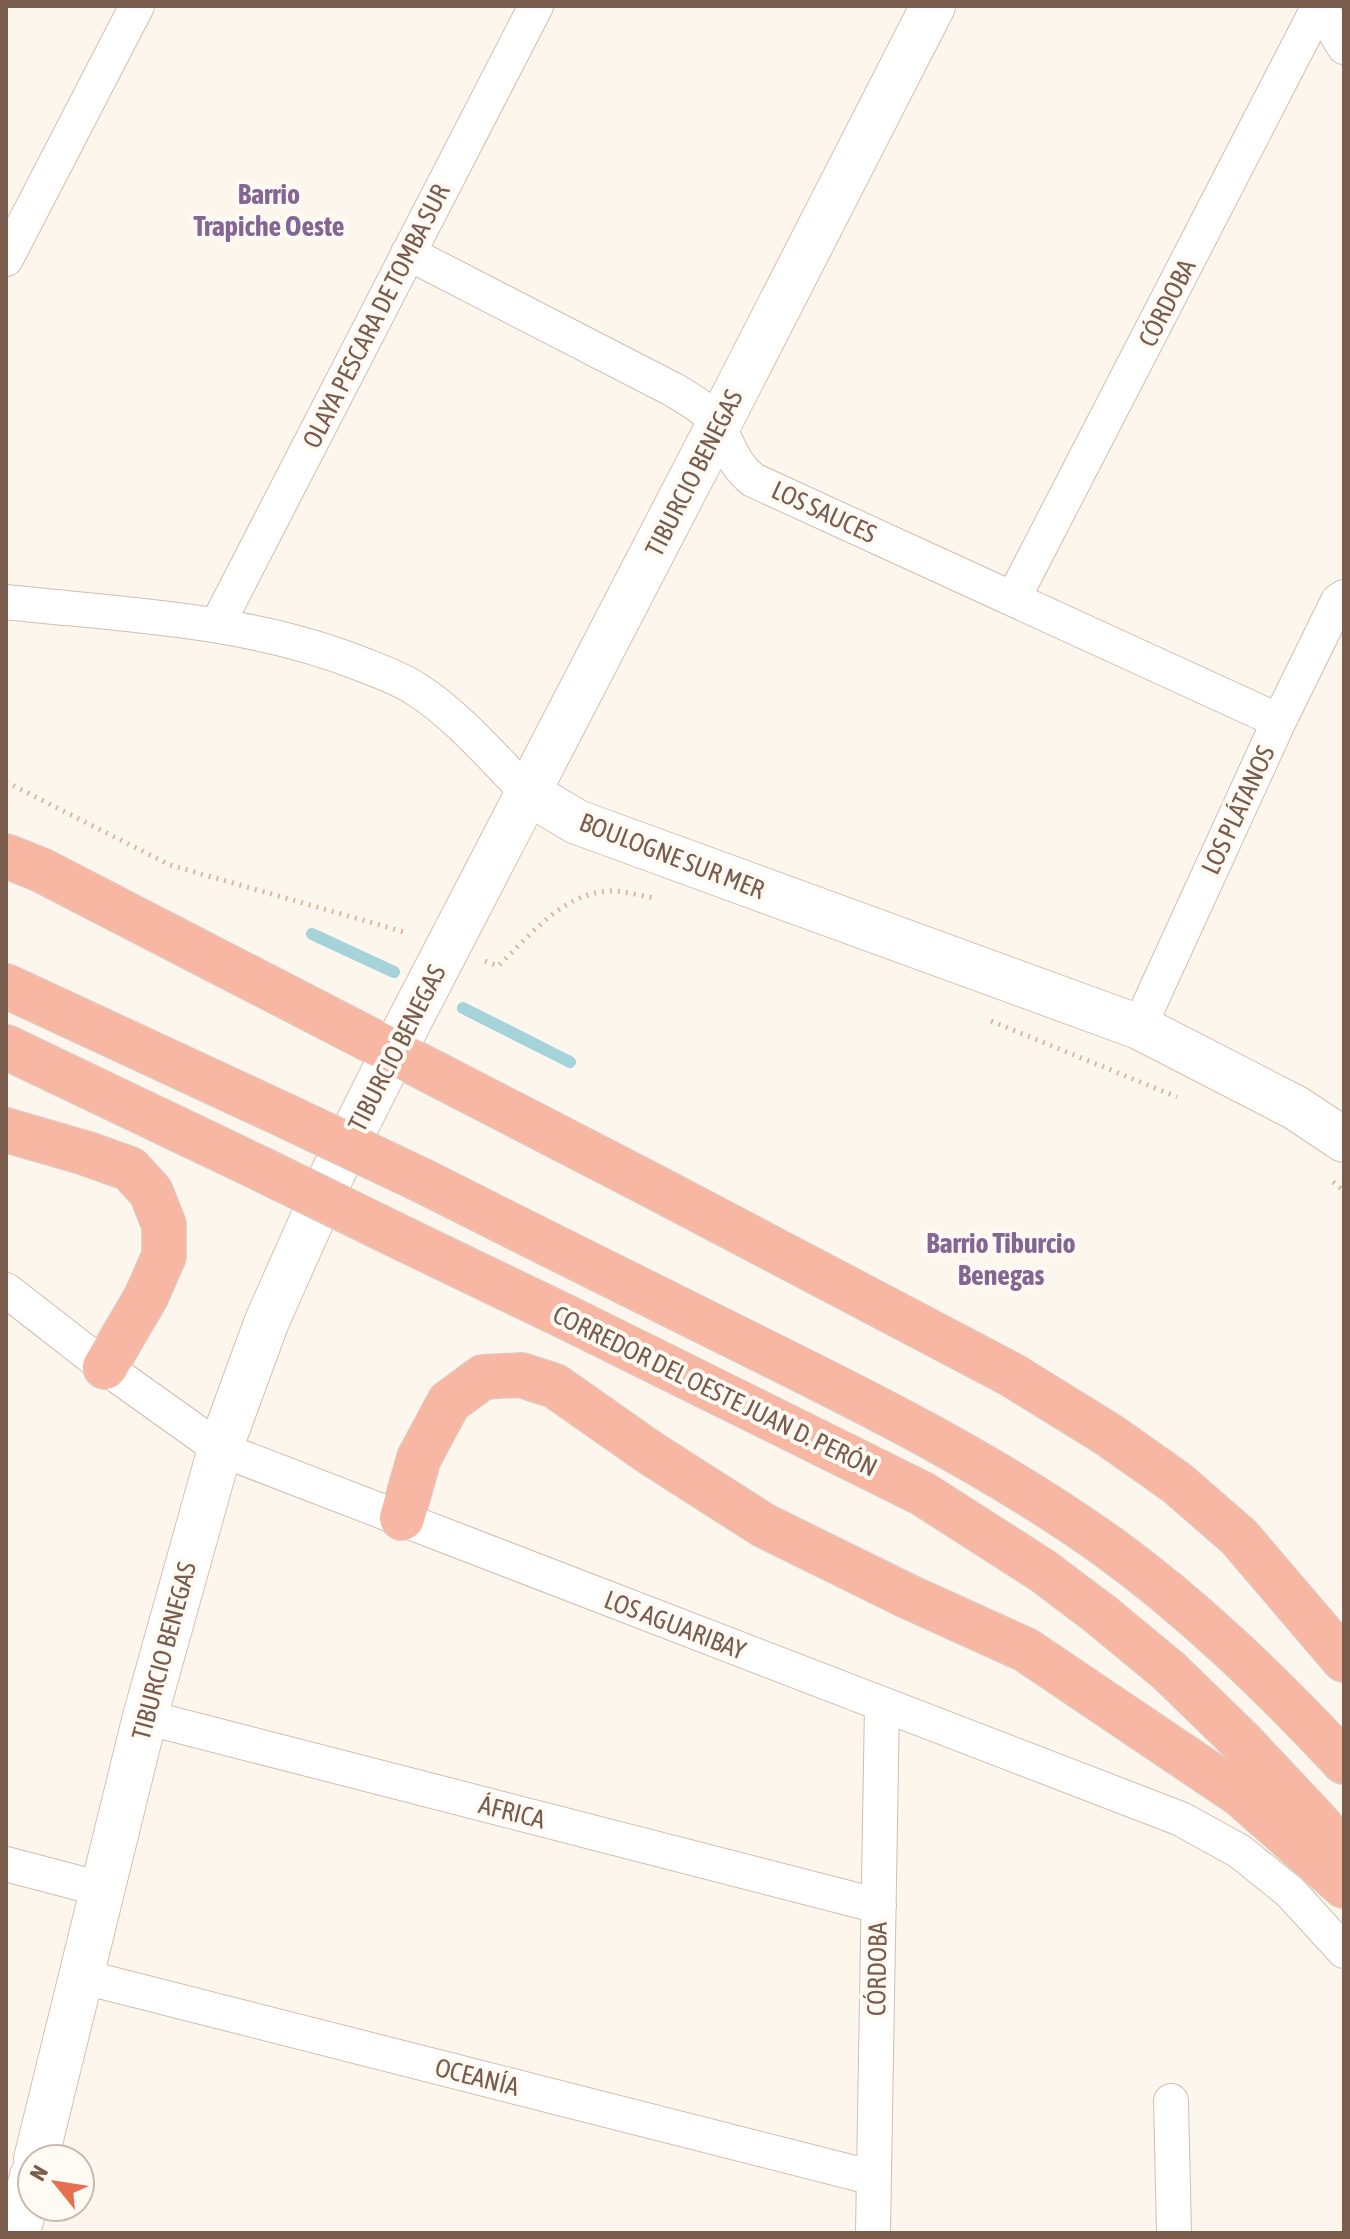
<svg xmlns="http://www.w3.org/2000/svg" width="1350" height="2239" font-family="'Asap Condensed',sans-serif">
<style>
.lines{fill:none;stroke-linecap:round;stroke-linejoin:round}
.stream{stroke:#a5d3da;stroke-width:12}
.street-casing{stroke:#d1beb0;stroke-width:36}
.secondary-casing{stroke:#d6c0b0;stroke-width:46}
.highway-casing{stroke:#dad1cd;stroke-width:46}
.path{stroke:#d9b8a5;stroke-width:5;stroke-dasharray:2 6;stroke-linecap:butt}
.street{stroke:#fff;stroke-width:34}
.secondary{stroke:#fff;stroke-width:44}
.highway{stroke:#f7b7a3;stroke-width:44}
.highway-bridge-casing{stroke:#dad1cd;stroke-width:46;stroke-linecap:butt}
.highway-bridge{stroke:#f7b7a3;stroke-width:44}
.labels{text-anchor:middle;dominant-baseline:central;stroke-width:8;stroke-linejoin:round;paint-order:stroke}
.street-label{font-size:26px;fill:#7a5c4d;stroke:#fffaf3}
.neighbourhood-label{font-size:28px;font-weight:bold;fill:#846695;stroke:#fffaf3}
</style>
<rect width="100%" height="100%" fill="#fdf6ec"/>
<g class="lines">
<path class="stream" d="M312,934L394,972
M463,1008L570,1062"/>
<defs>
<path id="street" d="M1320,6L1344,47
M408,253L674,390C690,400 709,410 719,427C729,447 734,465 753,480L1279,721
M6,259L137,6
M1013,599L1319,6
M6,602C124,615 249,619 361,664C379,671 399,678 416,689C457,715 494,759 528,793
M217,625L536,6
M1139,1027L1279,721L1338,601L1344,597
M6,1290L105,1367L220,1449L1181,1819L1239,1851L1290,1892L1344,1951
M145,1717L879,1906
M6,1864L101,1889
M80,1976L874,2178
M1171,2101L1174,2233
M873,2233L882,1705"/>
<path id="secondary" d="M528,793L577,822L1139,1027L1296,1108L1344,1140
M36,2159L145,1717L220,1449L267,1321L332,1175L394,1051L718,426L933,6
M18,2233L32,2176"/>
<path id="highway" d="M6,856L41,870L653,1186L1012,1375L1109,1435L1177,1483L1239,1537L1344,1660
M6,986L286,1116
M6,1047L261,1169
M6,1130L85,1153L130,1169L151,1192L164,1225V1256L146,1297L105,1367
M423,1181C524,1232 626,1283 727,1333C857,1397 989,1462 1107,1546C1194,1609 1271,1684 1344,1762
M406,1240L570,1319L923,1494L1043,1571L1100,1614L1169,1671L1243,1743L1318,1823L1344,1854
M402,1518L419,1458L449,1402L483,1377L521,1375L555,1386L649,1452L763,1525L907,1596L1026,1650L1241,1795L1344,1886"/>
</defs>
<use href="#street" class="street-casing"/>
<use href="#secondary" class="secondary-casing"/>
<use href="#highway" class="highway-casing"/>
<path class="path" d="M6,782L170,865L408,933
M485,961L498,966C530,936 563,892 611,891C625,891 641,896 655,898
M991,1021L1177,1097
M1333,1182L1344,1191"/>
<use href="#street" class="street"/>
<use href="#secondary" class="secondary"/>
<use href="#highway" class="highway"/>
<defs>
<path id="highway-bridge" d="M286,1116L423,1181
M261,1169L406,1240"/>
</defs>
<use href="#highway-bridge" class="highway-bridge-casing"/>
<use href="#highway-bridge" class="highway-bridge"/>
</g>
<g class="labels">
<g class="street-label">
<text transform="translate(1167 303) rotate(-63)">CÓRDOBA</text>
<text transform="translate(376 316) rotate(-63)">OLAYA PESCARA DE TOMBA SUR</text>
<text transform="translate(694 473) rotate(-63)">TIBURCIO BENEGAS</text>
<text transform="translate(824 512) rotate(25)">LOS SAUCES</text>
<text transform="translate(1238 810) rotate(-65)">LOS PLÁTANOS</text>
<text transform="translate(672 856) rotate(21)">BOULOGNE SUR MER</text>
<text transform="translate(397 1048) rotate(-63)">TIBURCIO BENEGAS</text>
<text transform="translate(715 1391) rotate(26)">CORREDOR DEL OESTE JUAN D. PERÓN</text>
<text transform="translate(675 1625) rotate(21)">LOS AGUARIBAY</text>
<text transform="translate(164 1651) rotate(-75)">TIBURCIO BENEGAS</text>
<text transform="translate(512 1812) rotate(14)">ÁFRICA</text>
<text transform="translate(877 1969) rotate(-89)">CÓRDOBA</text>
<text transform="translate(477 2077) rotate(14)">OCEANÍA</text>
</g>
<g class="neighbourhood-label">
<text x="269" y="194">Barrio<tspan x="269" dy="32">Trapiche Oeste</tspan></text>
<text x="1001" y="1243">Barrio Tiburcio<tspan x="1001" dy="32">Benegas</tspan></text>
</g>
</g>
<rect width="1350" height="2239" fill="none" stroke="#7a5c4d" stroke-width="16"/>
<g transform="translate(56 2183) rotate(300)"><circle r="38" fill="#fffaf3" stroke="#cabbb1" stroke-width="2"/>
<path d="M0-6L14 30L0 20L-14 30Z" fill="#e76f51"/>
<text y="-12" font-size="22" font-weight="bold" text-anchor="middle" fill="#7a5c4d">N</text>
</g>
</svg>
